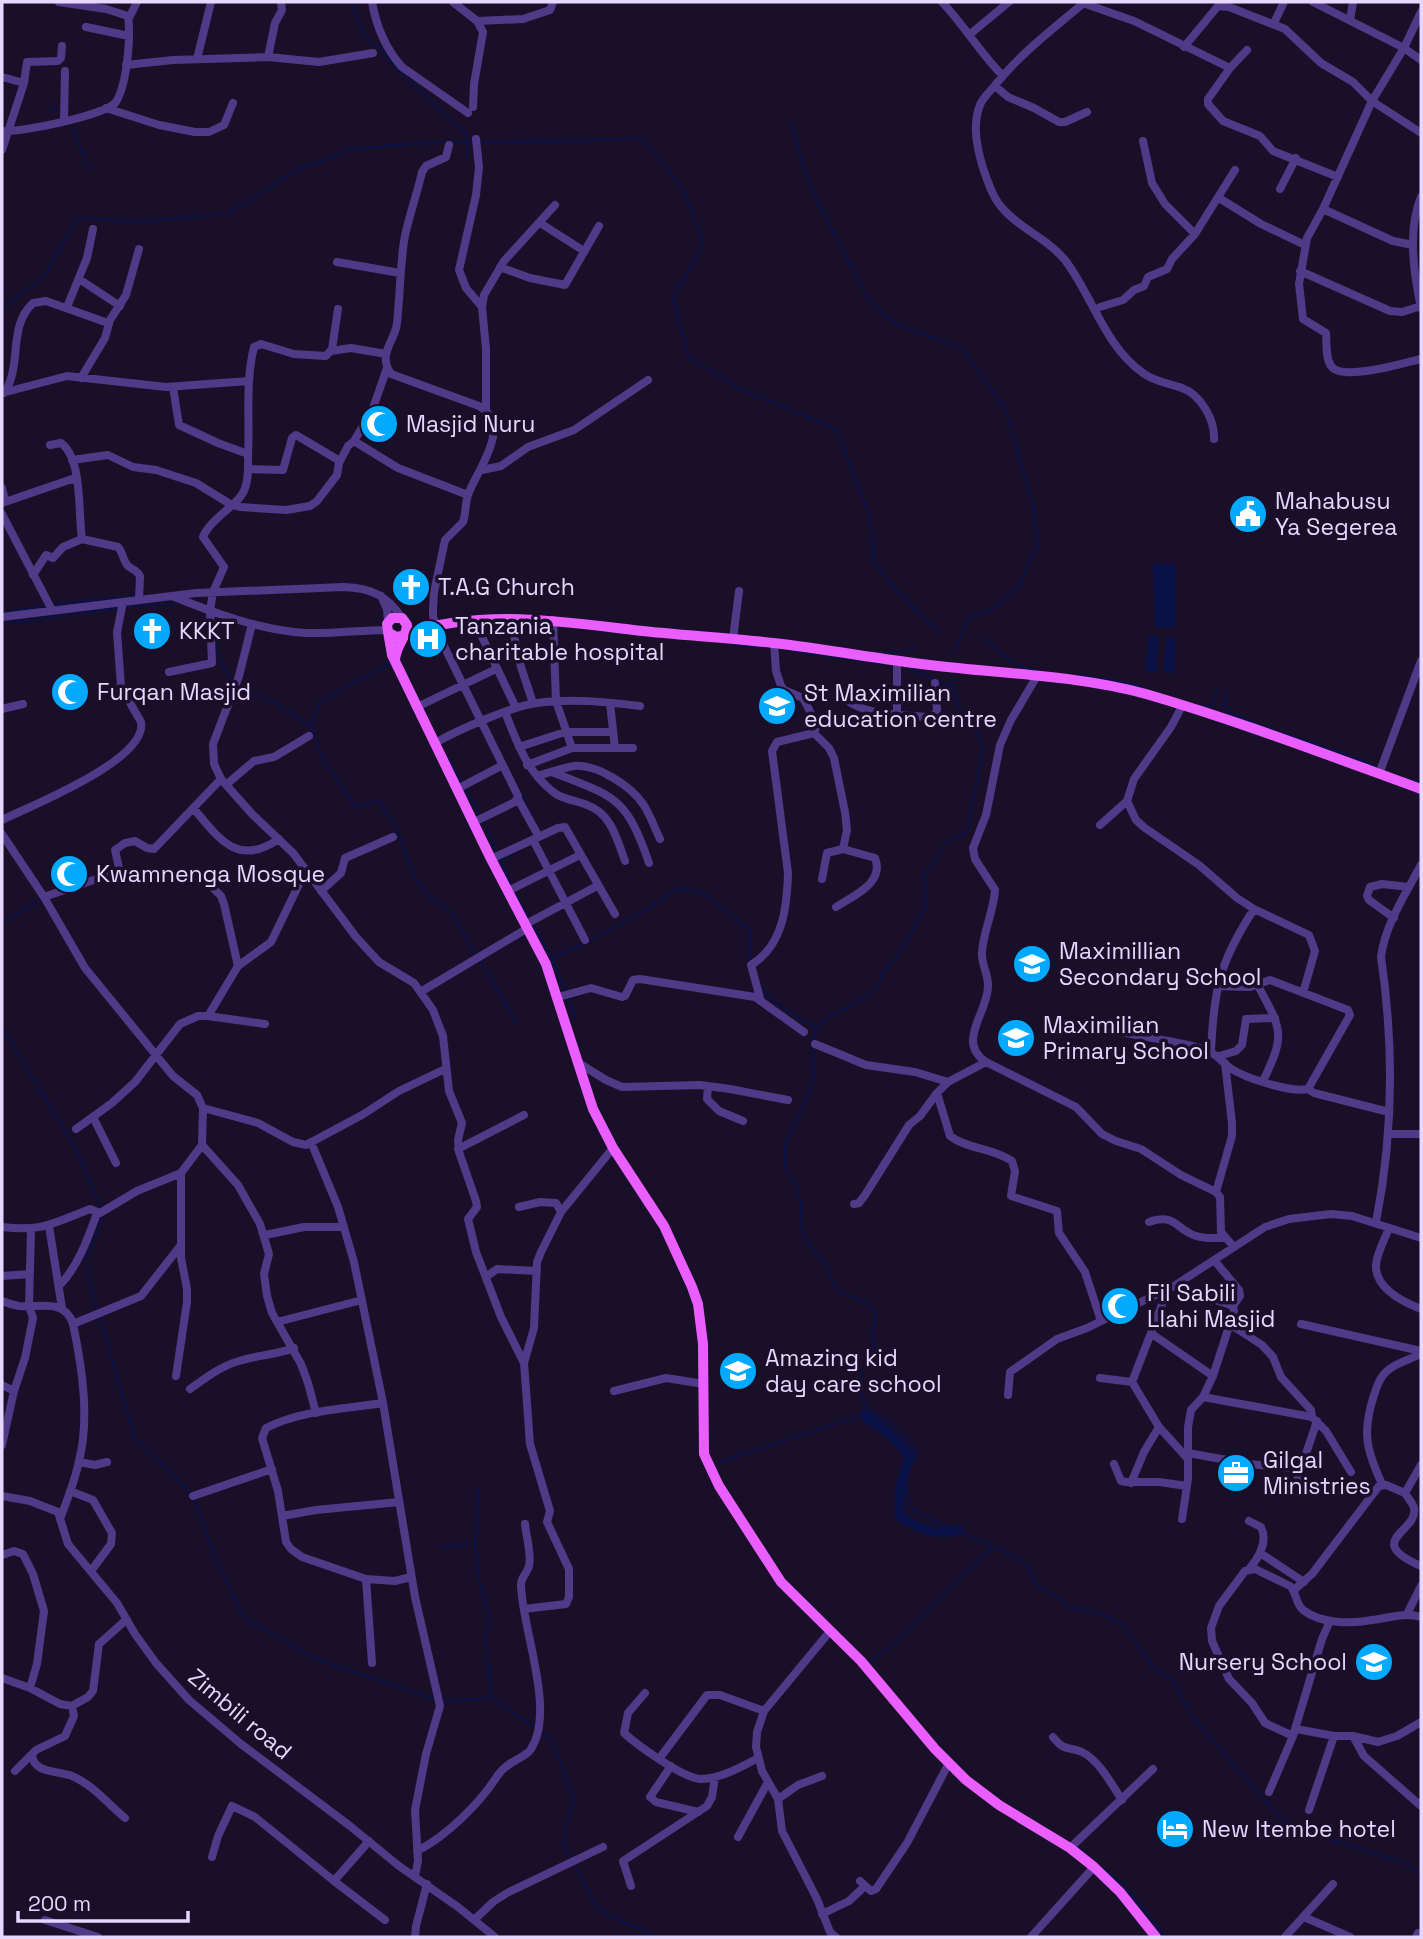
<svg xmlns="http://www.w3.org/2000/svg" width="1423" height="1939" font-family="'Space Grotesk',sans-serif">
<style>
.water{fill:#0a1147}
.lines{fill:none;stroke-linecap:round;stroke-linejoin:round}
.stream{stroke:#0a1147;stroke-width:2}
.river{stroke:#0a1147;stroke-width:10}
.minor{stroke:#503a88;stroke-width:8}
.major{stroke:#ea5eff;stroke-width:10}
.labels{text-anchor:middle;dominant-baseline:central;stroke-width:7;stroke-linejoin:round;paint-order:stroke}
.poi-label{font-size:23px;fill:#e5d7ff;stroke:#1a0f28;text-anchor:start}
.street-label{font-size:23px;fill:#e5d7ff;stroke:#1a0f28}
</style>
<rect width="100%" height="100%" fill="#1a0f28"/>
<path class="water" d="M1153,564H1176V628H1155Z
M1149,635L1159,637L1156,672H1145Z
M1167,637L1176,638L1174,673L1163,672Z"/>
<g class="lines">
<path class="stream" d="M352,2L364,37L379,47L398,70L467,134V159
M50,106L61,113
M792,124L802,163L815,197L870,302L896,324L961,348L1005,408L1033,505L1037,546L1027,566L1021,585L994,608L969,618L954,652
M71,125L89,169
M452,143H474
M480,143L643,138L682,188L704,243L673,299L689,357L740,389L836,429L870,517L874,563L902,597L939,632
M2,308L44,277L77,218L143,221L227,214L293,172L349,150L403,144L446,143
M55,604L136,596
M126,607L180,603
M3,613L46,606
M2,624L117,608
M214,634L217,624L215,615
M980,637L1016,664L1034,670
M215,642L219,658L232,682
M732,644L771,648
M793,651L863,661
M883,653L905,651L916,647
M869,662L882,664
M390,663L319,702L311,727L323,760L355,806L379,801L397,830L415,878L432,899L451,912L475,953
M910,668L952,688
M1078,675L1131,684L1145,688
M950,680L962,715L978,734L983,748L967,831C960,839 948,839 942,847C933,860 939,860 924,871L923,878L926,895L923,911L898,956L885,967L877,988L866,997L826,1019L814,1032L812,1047L814,1070L809,1094L785,1144V1167L795,1183L801,1203V1223L805,1240L825,1263L835,1287L843,1293L870,1304L876,1316L872,1333L874,1345L862,1373L863,1399L870,1412L893,1424L914,1445L917,1455C904,1475 902,1491 914,1511L1014,1556L1028,1566L1037,1585L1073,1608L1098,1612L1124,1626L1152,1666L1172,1680L1195,1720L1280,1817L1316,1835L1405,1863L1421,1875
M239,688C264,694 289,711 310,726
M1226,691L1225,710C1272,735 1328,743 1377,767
M1203,707L1213,706L1217,690
M448,758L463,784
M1414,781L1421,783
M465,789L480,815
M521,794L532,817
M484,823L497,853
M500,858L511,885
M501,860L514,853
M515,893L529,919
M2,923L40,900
M532,923L552,958L565,990
M588,942L649,908L678,888L702,892L750,930V961
M553,957L583,944
M481,962L516,1022
M759,982C770,1004 796,1016 817,1028
M569,999L575,1020
M2,1028L74,1145L96,1197L103,1206
M97,1309L92,1294L86,1260L104,1214
M100,1318L135,1439L191,1493
M719,1462L870,1412
M478,1489L475,1544L478,1577L489,1615L486,1637L491,1696
M194,1498L216,1560L244,1618L314,1658L434,1699
M440,1547L474,1544
M867,1663L892,1646L993,1546
M443,1701L491,1698L536,1729
M540,1732L549,1738L558,1755L573,1798L563,1843L571,1858
M1075,1846L1123,1885L1166,1937
M574,1863L597,1909L656,1937"/>
<path class="river" d="M865,1414L867,1418L888,1432L910,1455C903,1475 896,1496 901,1517C917,1528 938,1536 958,1530"/>
<path class="minor" d="M372,2C376,25 386,49 402,67L468,113
M453,2L477,21L483,32L474,84L473,107
M942,2C964,25 980,53 1003,76
M1080,2L1134,21L1230,68
M1085,2C1054,28 1022,52 996,84C991,91 983,97 980,105C972,125 977,148 983,168C988,182 993,199 1004,210C1022,230 1048,239 1065,260C1093,297 1104,345 1143,373C1155,382 1168,383 1182,388C1201,395 1215,420 1214,439
M1313,2L1404,48L1421,60
M1421,12L1404,48L1372,101L1323,209L1307,238L1299,284L1303,319L1326,333C1327,343 1325,357 1331,366C1342,382 1404,363 1421,359
M129,18L137,2
M1350,20L1353,2
M477,21L523,19L550,10L553,2
M1274,23L1284,2
M86,27L129,36
M969,35L1009,2
M1184,47L1218,6L1229,7L1285,29L1321,63L1353,82L1372,101L1421,133
M1247,50L1230,68L1208,99V104L1223,121L1260,136L1273,151L1338,177
M268,57L275,23L282,10L281,2
M197,59L211,2
M126,65L173,60L268,57L319,62L373,53
M2,77L24,83
M995,86L1008,97L1034,108L1059,122H1065L1087,112
M106,108L159,125L195,132H209L224,125L233,103
M64,121L65,71
M2,131C19,133 107,115 116,102C127,84 131,37 128,16L106,9L59,2
M476,139L479,167L476,195L459,270L466,288L482,307
M1143,141L1152,183L1165,204L1195,234
M449,145L446,157L426,166L422,172C417,195 408,218 404,241C400,268 400,296 397,323C395,342 377,353 391,374L479,406C514,426 476,471 468,495C465,504 466,514 463,522L445,540L434,592L433,610V617L442,642L518,796L515,802L474,822
M2,150L24,83L27,62L58,61L61,58L62,46
M1280,189L1296,158
M1219,198L1261,224L1305,245
M1323,209L1393,241L1413,245
M540,223L584,251
M337,262L400,273
M500,267L530,278L565,285L599,226
M1300,271L1390,311L1402,312L1421,306
M79,279L120,306
M67,307L87,258L93,229
M1100,307L1123,300L1134,290L1144,286L1148,277L1167,269L1172,259L1195,234L1235,170
M1421,308C1414,274 1407,231 1421,197
M331,351L351,348L386,354
M81,378L105,338L110,320L126,295L139,249
M173,387L179,425L218,443L248,454
M2,393L67,376L166,387L249,381
M4,393C23,366 7,327 33,303L46,301L108,323
M486,411V349L482,307L484,295L504,261L555,205
M354,441L398,468L468,495
M50,445L61,443C83,459 78,514 82,539L118,547C123,552 123,561 128,566C133,570 137,570 140,576L139,600
M72,460L108,455L133,467L156,470L196,483L230,504L240,507L286,510L310,506L317,501L337,475L339,463L348,446L354,441L372,411L387,368
M248,469L283,470L292,438L296,435L340,461
M482,470L501,466L528,447L574,430L648,380
M2,488L5,501
M2,503L72,479L76,481
M2,514L52,610
M33,575L46,555L53,558L63,547L82,539
M172,596C214,613 260,630 306,633C333,634 360,630 387,630
M381,596L387,609L388,622
M2,617L196,593L344,587C370,588 387,595 402,618
M510,618L521,667L533,703
M474,620L516,708
M553,620L556,701L572,748
M252,624L239,676L213,744L214,764L221,779L252,814L293,853L356,937L379,962L414,983L433,1010L443,1036L449,1091L462,1123L458,1140L459,1152L476,1201L477,1207L468,1219L476,1252L501,1317L524,1363L530,1444L550,1511L547,1522L569,1569V1597L566,1604L524,1609
M733,639L739,591
M897,660V715
M169,672L212,663L210,611L213,592L224,567L203,537C211,517 241,504 245,488C249,478 248,466 248,456C250,420 245,382 254,347L261,344L294,354L326,356L332,349L338,309
M1037,676L1011,720L1000,745L986,815L973,848L975,859L995,890C994,911 981,938 982,955C982,966 989,976 988,987C987,1014 956,1042 986,1062L1076,1107L1102,1134L1116,1141L1141,1149L1181,1175L1216,1192L1220,1197L1221,1232L1233,1246
M838,692C859,717 897,714 927,717L935,715L937,710L935,683
M610,703L615,748
M417,707L496,669
M2,709L23,704
M505,712C517,742 526,770 552,791C562,800 575,800 587,805C611,813 617,839 625,861
M814,733L829,748L834,758L845,812L847,830L843,849L827,853L822,879
M435,743C458,730 512,706 537,703C571,698 606,702 640,706
M519,747L565,732H613
M527,765L572,748H633
M552,772C615,797 626,796 649,863
M1379,774L1421,661
M537,776C549,773 562,768 574,766C597,764 631,786 643,804C650,814 654,827 660,839
M227,784L254,761L274,757L309,736
M457,789L503,765
M518,799L539,837
M1127,801L1136,820L1145,828L1199,865L1237,898L1254,909L1309,935L1315,951L1303,993
M194,809C220,840 238,867 279,839
M2,820C30,806 148,760 141,722L121,687L117,632L123,602
M1100,825L1127,801L1134,779L1171,727L1182,706
M2,834L44,897L85,968L173,1076L197,1095L203,1108L202,1145L181,1173V1258L187,1289V1302L176,1376
M533,840L585,940
M491,859L558,828L565,827L615,914
M206,881L221,896L224,904L238,966
M321,891L341,873L345,858L393,837
M508,891L580,855
M44,897L114,873L119,868L115,850L125,843L135,841L147,848L154,849L221,779
M836,907C853,896 885,883 875,858L843,849
M1394,918L1369,900L1367,896L1370,887L1382,884L1409,887
M526,924L597,886
M1257,984C1282,1030 1286,1034 1263,1081
M1217,986L1250,987L1270,980L1348,1010L1350,1015L1308,1089L1314,1093L1389,1112
M422,991L528,928
M558,997L591,988L622,997L625,996L633,980L640,979L755,997L804,1032
M760,998L751,965C783,946 787,907 788,873L772,751L777,742L814,733L817,725L803,698L784,690L781,686L776,671L774,643
M208,1016L238,966L271,942L306,870
M1118,1031C1147,1038 1176,1041 1204,1049C1216,1053 1221,1061 1230,1068C1245,1078 1291,1093 1308,1089
M815,1044L866,1065L915,1072L948,1082
M1211,1051C1214,988 1219,963 1254,909
M1219,1056L1236,1051L1242,1045L1246,1019L1275,1018
M577,1062L606,1080L622,1087L700,1085L730,1089L788,1100
M708,1086L707,1099L719,1111L743,1121
M937,1093L950,1136C967,1149 993,1148 1012,1161L1015,1171L1011,1196L1057,1211L1059,1233L1085,1272L1101,1321
M203,1108L258,1123L293,1142L306,1145L362,1115L399,1091L445,1069
M93,1117L116,1163
M76,1129L112,1103L135,1082L180,1024L198,1016H208L265,1024
M1389,1134H1421
M311,1142L338,1207L354,1262L383,1403L415,1597L440,1706L426,1754L415,1810L418,1861L415,1876
M202,1145L238,1185L260,1224L269,1254L264,1274L267,1296L272,1313L301,1364L308,1383L316,1413
M458,1149L524,1115
M1216,1192L1232,1136V1123L1225,1063
M854,1204L859,1203L865,1195L909,1125L920,1116L937,1093L948,1082L986,1062
M519,1207L540,1202L556,1203L561,1212
M1149,1222C1176,1213 1175,1229 1196,1236C1205,1239 1216,1238 1225,1238
M1376,1222C1393,1136 1394,1045 1381,957C1385,925 1406,893 1421,865
M49,1226L62,1308
M2,1227C42,1232 54,1223 90,1209L100,1213L137,1191L181,1173
M1389,1228C1385,1239 1377,1252 1376,1265C1375,1288 1403,1302 1421,1309
M265,1235L304,1227H344
M1214,1260L1239,1290L1240,1296L1233,1306
M2,1276L30,1274
M486,1277L497,1269L537,1271
M59,1286C78,1267 88,1238 97,1213
M1174,1286L1233,1306L1234,1311L1213,1376L1203,1397L1191,1410L1188,1427V1459
M2,1301C7,1303 13,1305 19,1306C39,1308 65,1298 73,1324C82,1367 90,1418 79,1461C75,1481 67,1500 60,1519
M277,1322L362,1300
M73,1324L141,1296L181,1245
M1301,1324L1421,1351
M1231,1325L1262,1345L1273,1357L1281,1377L1311,1410L1312,1417
M1152,1334L1213,1376
M524,1363L534,1328L537,1262L541,1252L561,1212L613,1148
M1100,1378L1132,1382L1168,1289
M1132,1382L1159,1427L1188,1459V1479L1182,1519
M2,1385L14,1391L2,1445
M190,1389C205,1378 221,1366 239,1361C257,1355 276,1355 294,1348
M14,1391L25,1358L33,1318L29,1306L31,1230
M614,1391L666,1378L704,1384
M1008,1395L1010,1372L1057,1339L1087,1328L1174,1286L1265,1227L1289,1219L1331,1214L1352,1216L1421,1238
M1203,1397L1312,1417L1326,1431L1351,1472
M383,1403C344,1409 301,1410 266,1428L262,1438L278,1491L286,1542L291,1549L302,1557L366,1579L395,1581L411,1577
M1188,1453L1249,1464L1302,1469
M79,1462L95,1465L107,1462
M1114,1464L1121,1481L1126,1482H1159L1187,1486
M1131,1483L1144,1452L1159,1427
M1382,1484C1366,1449 1362,1432 1374,1395C1377,1386 1380,1377 1387,1371C1395,1363 1411,1359 1421,1354
M70,1491L93,1500L112,1533L111,1544L91,1571
M1293,1492L1317,1421
M1405,1493C1407,1497 1413,1503 1414,1508C1419,1532 1362,1540 1421,1566
M2,1496L30,1501L58,1512L68,1544L117,1603L135,1634L156,1663L189,1700L241,1744L350,1826L399,1866L458,1907L495,1937
M193,1496L272,1469
M282,1516L316,1510L399,1502
M1249,1521L1261,1527C1268,1541 1259,1557 1250,1568
M1260,1553L1304,1582
M2,1555L14,1551L23,1554L33,1574L44,1611L37,1664L30,1688
M366,1579L372,1663
M1294,1590L1312,1574L1379,1486L1386,1485L1405,1493L1421,1465
M1407,1614L1421,1586
M831,1630L764,1711L757,1732L756,1747L762,1771L778,1799L782,1831L817,1899L830,1932L836,1937
M2,1678L30,1688L60,1704L72,1706L88,1697L93,1691L99,1644L126,1620
M645,1693L628,1713L624,1733C637,1745 683,1778 700,1779C720,1779 741,1767 758,1758
M72,1706L74,1716L65,1736L36,1750L32,1754C33,1774 57,1770 72,1776C93,1785 107,1803 125,1818
M1296,1729L1334,1736H1353L1378,1742L1397,1736L1421,1722
M1293,1736L1265,1723L1252,1703L1229,1679L1212,1641L1211,1628L1219,1606L1245,1571L1255,1569L1290,1586C1297,1593 1295,1603 1303,1610C1321,1624 1351,1624 1372,1620C1389,1618 1404,1612 1421,1617
M1353,1736L1364,1756L1421,1806
M1053,1737C1065,1752 1067,1746 1082,1752C1099,1760 1112,1785 1122,1800
M659,1759L707,1695H720L764,1711
M671,1766L650,1797L656,1802L698,1812
M15,1771L32,1754
M1269,1792L1293,1736L1322,1639L1330,1621
M778,1799L798,1785L822,1776
M1309,1810L1334,1736
M738,1837L768,1782
M369,1841L334,1881L385,1920
M1070,1848L1153,1769
M417,1851C447,1836 480,1803 498,1775C508,1760 526,1758 531,1749C556,1711 522,1628 521,1586C520,1578 527,1574 529,1566C532,1554 526,1536 525,1524
M212,1857L218,1836L232,1806L255,1817L334,1881
M860,1881L871,1891L876,1889L907,1843L949,1763
M631,1886L623,1861L707,1806L712,1797L715,1777
M822,1914L849,1901L865,1886
M1304,1917L1350,1937
M45,1920L98,1937
M474,1920L493,1902L507,1893L603,1847
M415,1937L416,1926L427,1884
M1031,1937L1094,1867
M1285,1937L1333,1884
M1416,1937L1418,1933"/>
<path class="major" d="M388,632L392,655L491,859L546,964L593,1109L613,1148L664,1226L692,1287L698,1304L703,1344L704,1454L719,1486L781,1582L861,1661L935,1749L966,1780L999,1805L1070,1848L1094,1867L1120,1892L1156,1937
M405,634C486,607 569,623 652,632C692,636 733,638 773,643C826,649 878,659 930,665C1002,674 1076,675 1146,694C1239,721 1330,756 1421,789
M395,659C397,644 407,636 407,625L402,618H392L387,624L388,632L396,637L402,636"/>
</g>
<defs>
<symbol id="mosque-disc" viewBox="-11 -11 22 22"><circle r="9.5" fill="#03a8ff" stroke="#1a0f28"/><path d="M3.5-4.9A6 6 0 1 0 3.5 4.9A5 5 0 1 1 3.5-4.9Z" fill="#fff"/></symbol>
<symbol id="civic-disc" viewBox="-11 -11 22 22"><circle r="9.5" fill="#03a8ff" stroke="#1a0f28"/><path d="M-.6-6.5H3V-4.5H.6V-3L4-1V1h2V6H-6V1h2V-1L-.6-3ZM-1.2 2.5V6h2.4V2.5Z" fill="#fff"/></symbol>
<symbol id="church-disc" viewBox="-11 -11 22 22"><circle r="9.5" fill="#03a8ff" stroke="#1a0f28"/><path d="M-1.2-6h2.4v3.5h3.3v2.4h-3.3V6h-2.4V-.1h-3.3v-2.4h3.3Z" fill="#fff"/></symbol>
<symbol id="hospital-disc" viewBox="-11 -11 22 22"><circle r="9.5" fill="#03a8ff" stroke="#1a0f28"/><path d="M-5-5h3v3.5h4V-5h3V5h-3V1.5h-4V5h-3Z" fill="#fff"/></symbol>
<symbol id="school-disc" viewBox="-11 -11 22 22"><circle r="9.5" fill="#03a8ff" stroke="#1a0f28"/><path d="M0-5L7-2L0 1L-7-2ZM-4 1L0 2.5L4 1V4Q0 6-4 4Z" fill="#fff"/></symbol>
<symbol id="office-disc" viewBox="-11 -11 22 22"><circle r="9.5" fill="#03a8ff" stroke="#1a0f28"/><path d="M-6-3h4V-5.5h4V-3h4V5H-6ZM-1-4.5V-3h2v-1.5ZM-6 0V1H6V0Z" fill="#fff"/></symbol>
<symbol id="hotel-disc" viewBox="-11 -11 22 22"><circle r="9.5" fill="#03a8ff" stroke="#1a0f28"/><path d="M-6-4.5h1.5V1H6V5H4.5V3h-9V5H-6ZM-4 0a1.8 1.8 0 1 1 3.6 0ZM.5 0V-2.5h3Q6-2.5 6 0Z" fill="#fff"/></symbol>
</defs>
<g fill-rule="evenodd">
<use href="#mosque-disc" x="357" y="402" width="44" height="44"/>
<use href="#civic-disc" x="1226" y="492" width="44" height="44"/>
<use href="#church-disc" x="389" y="565" width="44" height="44"/>
<use href="#church-disc" x="130" y="609" width="44" height="44"/>
<use href="#hospital-disc" x="406" y="617" width="44" height="44"/>
<use href="#mosque-disc" x="48" y="670" width="44" height="44"/>
<use href="#school-disc" x="755" y="684" width="44" height="44"/>
<use href="#mosque-disc" x="47" y="852" width="44" height="44"/>
<use href="#school-disc" x="1010" y="942" width="44" height="44"/>
<use href="#school-disc" x="994" y="1016" width="44" height="44"/>
<use href="#mosque-disc" x="1098" y="1284" width="44" height="44"/>
<use href="#school-disc" x="716" y="1349" width="44" height="44"/>
<use href="#office-disc" x="1214" y="1451" width="44" height="44"/>
<use href="#school-disc" x="1352" y="1640" width="44" height="44"/>
<use href="#hotel-disc" x="1153" y="1807" width="44" height="44"/>
</g>
<g class="labels">
<g class="poi-label">
<text x="406" y="424">Masjid Nuru</text>
<text x="1275" y="501">Mahabusu<tspan x="1275" dy="26">Ya Segerea</tspan></text>
<text x="438" y="587">T.A.G Church</text>
<text x="455" y="626">Tanzania<tspan x="455" dy="26">charitable hospital</tspan></text>
<text x="179" y="631">KKKT</text>
<text x="97" y="692">Furqan Masjid</text>
<text x="804" y="693">St Maximilian<tspan x="804" dy="26">education centre</tspan></text>
<text x="96" y="874">Kwamnenga Mosque</text>
<text x="1059" y="951">Maximillian<tspan x="1059" dy="26">Secondary School</tspan></text>
<text x="1043" y="1025">Maximilian<tspan x="1043" dy="26">Primary School</tspan></text>
<text x="1147" y="1293">Fil Sabili<tspan x="1147" dy="26">Llahi Masjid</tspan></text>
<text x="765" y="1358">Amazing kid<tspan x="765" dy="26">day care school</tspan></text>
<text x="1263" y="1460">Gilgal<tspan x="1263" dy="26">Ministries</tspan></text>
<text x="1347" y="1662" text-anchor="end">Nursery School</text>
<text x="1202" y="1829">New Itembe hotel</text>
</g>
<g class="street-label">
<text transform="translate(240 1714) rotate(40)">Zimbili road</text>
</g>
</g>
<rect width="1423" height="1939" fill="none" stroke="#e5d7ff" stroke-width="7"/>
<path d="M18 1911v10h170v-10" fill="none" stroke="#e5d7ff" stroke-width="3.5"/>
<text x="28" y="1911" font-size="21" fill="#e5d7ff" stroke="#1a0f28" stroke-width="5" paint-order="stroke">200 m</text>
</svg>
